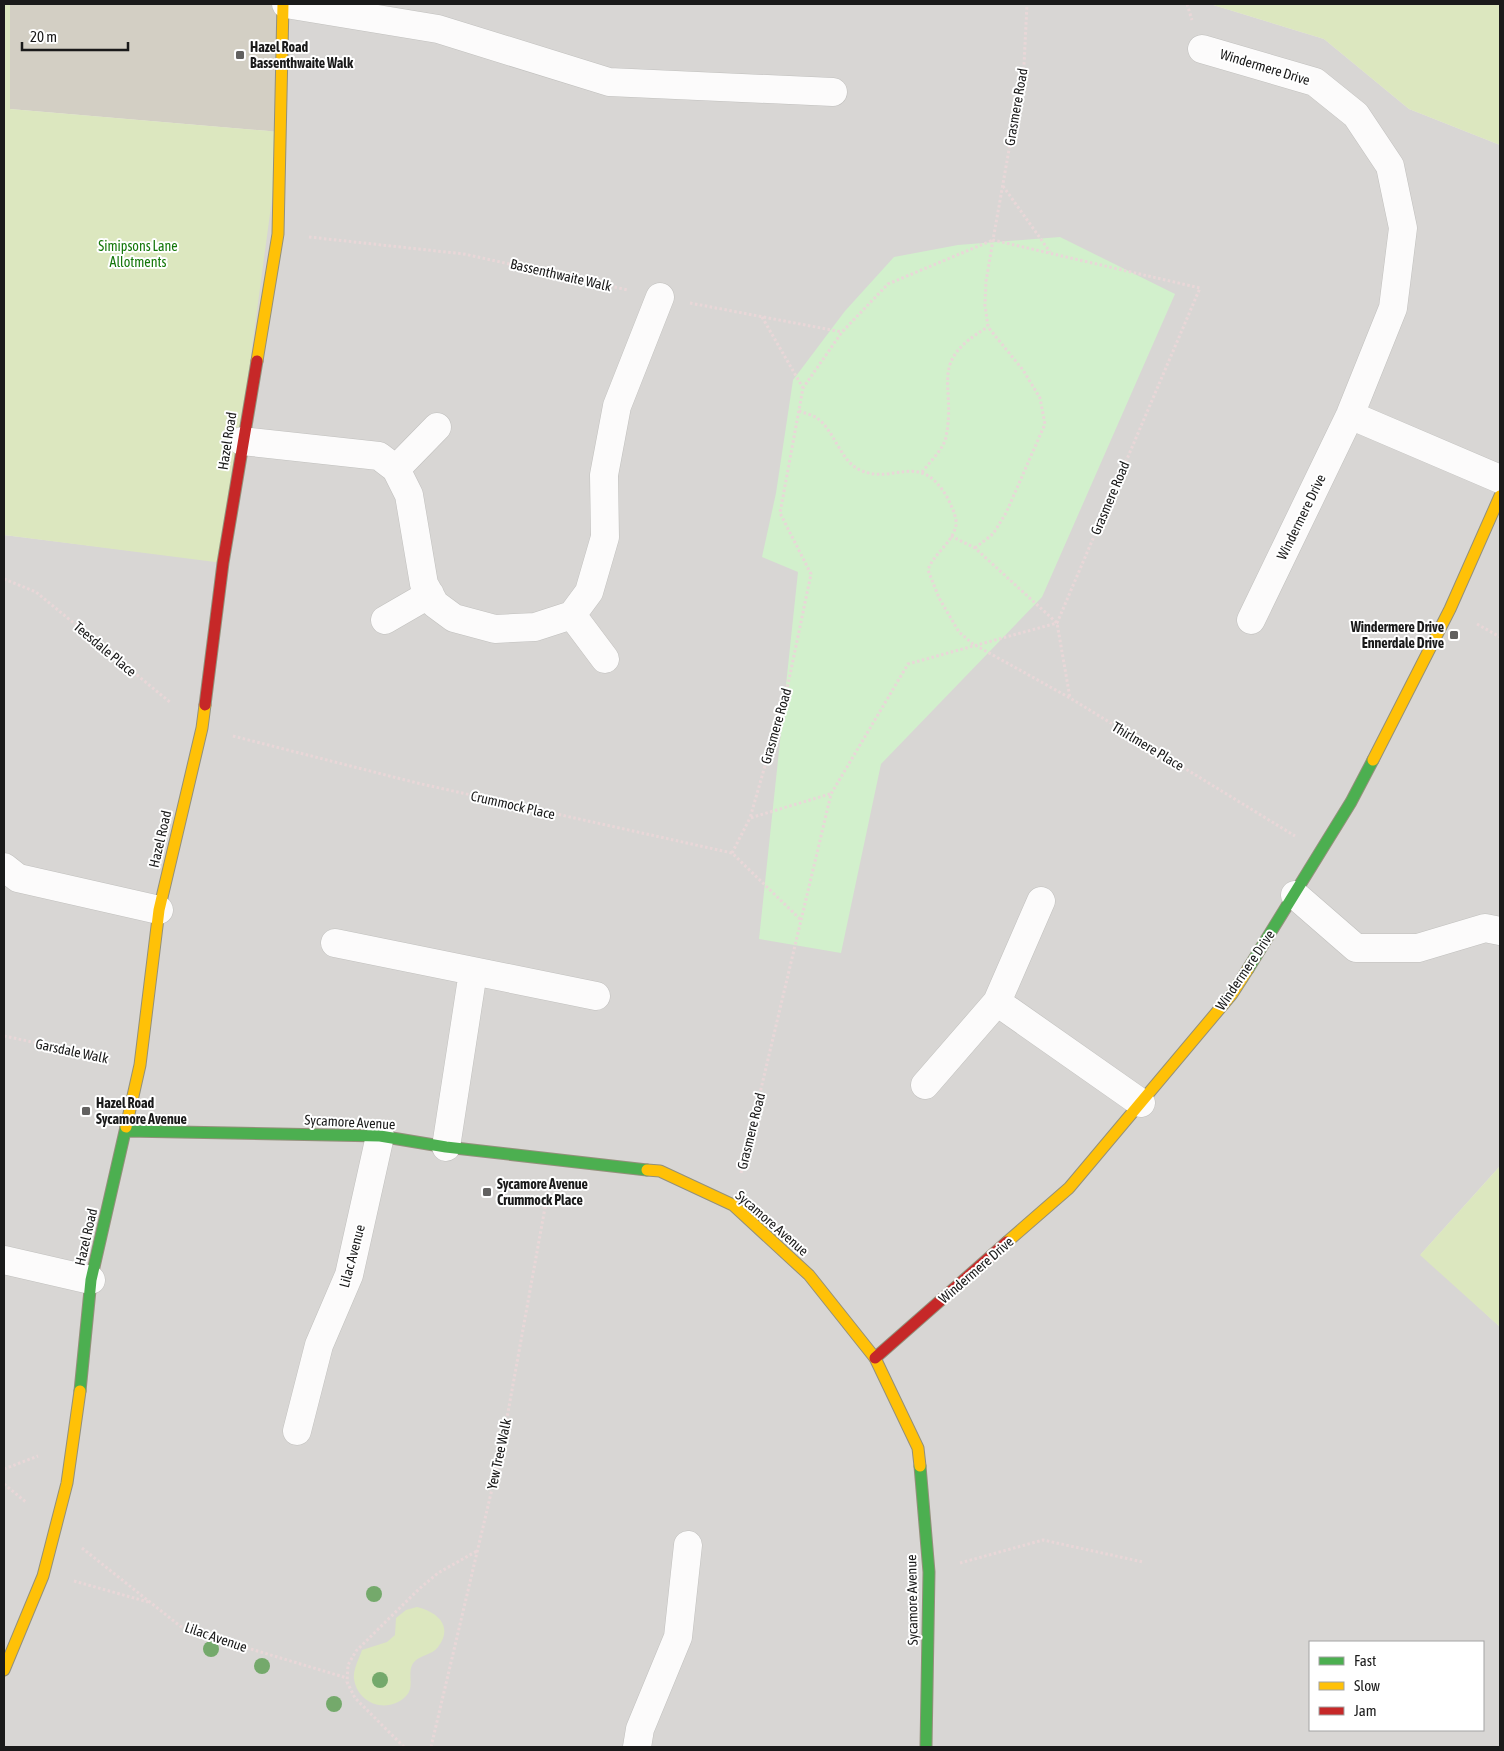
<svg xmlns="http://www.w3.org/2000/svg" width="1504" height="1751" font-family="'Asap Condensed',sans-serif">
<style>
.residential{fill:#d8d6d4;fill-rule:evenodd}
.construction{fill:#d3cfc4}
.grass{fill:#dce7bf}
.park{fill:#d2f0cc}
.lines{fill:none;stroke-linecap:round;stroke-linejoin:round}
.street-casing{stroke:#c1c0be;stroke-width:29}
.fast-casing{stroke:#93907b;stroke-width:13}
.slow-casing{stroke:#93907b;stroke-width:13}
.jam-casing{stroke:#93907b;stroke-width:13}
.path{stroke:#e9d7d8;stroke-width:3;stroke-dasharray:2.5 2.5;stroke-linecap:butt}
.street{stroke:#fcfbfb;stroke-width:28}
.fast{stroke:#4caf50;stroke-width:11}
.slow{stroke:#ffc107;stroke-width:11}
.jam{stroke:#c62828;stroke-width:11}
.tree{fill:#74a96b}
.poi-dot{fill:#626160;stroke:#fff;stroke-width:2}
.labels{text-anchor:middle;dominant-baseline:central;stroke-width:4;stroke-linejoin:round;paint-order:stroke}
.poi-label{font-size:14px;font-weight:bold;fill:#1a1a1a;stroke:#fff;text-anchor:start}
.street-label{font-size:14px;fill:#1a1a1a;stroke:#fff}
.park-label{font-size:14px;fill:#14770a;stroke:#fff}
</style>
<rect width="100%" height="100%" fill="#e9e6e2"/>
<path class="residential" d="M283,4H1210L1324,39L1409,109L1500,145V1166L1421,1254L1500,1327V1747H4V535L223,562ZM1310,1642H1483V1730H1310Z"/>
<path class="construction" d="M10,4H283L281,132L10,109Z"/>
<path class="grass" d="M4,4H10V109L281,132L223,563L4,535Z
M1210,4H1500V145L1409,109L1324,39Z
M1500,1166V1327L1420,1255Z
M417,1607C437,1612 454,1626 438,1647C432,1655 421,1655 415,1661C405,1671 416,1687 406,1696C389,1714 358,1705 354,1679C353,1669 359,1659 362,1650L387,1642L395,1635L396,1618L406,1610Z"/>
<path class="park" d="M1060,237L1175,294L1042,597L881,764L841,953L759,939L798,572L762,557L776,493L793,380L845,311L894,257L958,245Z"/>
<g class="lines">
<defs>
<path id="street" d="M286,4L438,29L609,82L833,92
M1202,49L1315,82L1356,115L1390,166L1403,228L1393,308L1350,415L1251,620
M1350,415L1500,479
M242,441L379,456L396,469L409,495L424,584L435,604L454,618L495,629L535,627L572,615L589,592L605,537L604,475L617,406L660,297
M396,469L437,427
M572,615L605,659
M385,620L430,594
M4,867L18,878L159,910
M1295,895L1356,948H1418L1485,928L1500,931
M335,943L596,996
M997,1002L1141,1103
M925,1085L997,1002L1041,901
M446,1147L473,972
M4,1260L91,1280
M297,1431L319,1345L349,1275L380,1136
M637,1747L640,1729L678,1637L688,1545"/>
<path id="fast" d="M1248,969L1351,802L1373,760
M127,1131L380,1136L446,1147L647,1170
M80,1391L91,1280L126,1127
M920,1466L929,1572L926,1747"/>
<path id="slow" d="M257,361L278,234L283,4
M1373,760L1450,609L1500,496
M126,1127L140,1065L159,910L202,728L205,705
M647,1170L660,1171L733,1205L809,1275L875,1358L918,1448L920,1466
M1007,1242L1069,1188L1232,994L1248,969
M4,1670L43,1576L67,1483L80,1391"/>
<path id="jam" d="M205,705L223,563L257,361
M875,1358L1007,1242"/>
</defs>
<use href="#street" class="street-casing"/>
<use href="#fast" class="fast-casing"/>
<use href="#slow" class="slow-casing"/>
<use href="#jam" class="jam-casing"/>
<path class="path" d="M1187,4L1192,20
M1003,186L1050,252
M309,237L464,254L628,290
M690,303L842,332
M762,317L803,388
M799,411C805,413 812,415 817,418C835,431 840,461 860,470C893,486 919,449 947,497C951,505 957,516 956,525C953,543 933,554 928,570L939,598L959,632L973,644L1070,698L1295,836
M922,472C930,462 944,448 946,437C957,383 926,363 988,327
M951,536L975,548L1057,623L1070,698
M975,548L993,534L1006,513L1045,424L1040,398L1023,370L988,327L985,305L986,281L993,240
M4,579L36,592L171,703
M1477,624L1500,637
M233,736L417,783L732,853L801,920
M830,794L750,818L787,689L811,574L780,513L803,388L842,332L888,284L993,240
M732,853L750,818
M4,1036L108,1058
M741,1173L831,794L908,664L1057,623L1200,288L993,240L1024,65L1027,4
M4,1469L38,1456
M4,1484L27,1503
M82,1548L180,1626L191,1631L347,1678
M960,1563L1043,1540L1143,1562
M74,1581L148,1602
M404,1747L355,1698L347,1682L348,1665L356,1651L419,1589L438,1573L477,1551
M431,1747L501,1451L548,1191"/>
<use href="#street" class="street"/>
<use href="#fast" class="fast"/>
<use href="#slow" class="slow"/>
<use href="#jam" class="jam"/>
</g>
<g class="tree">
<circle cx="374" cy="1594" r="8"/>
<circle cx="211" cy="1649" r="8"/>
<circle cx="262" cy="1666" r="8"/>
<circle cx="380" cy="1680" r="8"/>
<circle cx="334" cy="1704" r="8"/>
</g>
<g class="poi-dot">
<rect x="235" y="50" width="10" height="10" rx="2.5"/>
<rect x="1449" y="630" width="10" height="10" rx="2.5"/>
<rect x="81" y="1106" width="10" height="10" rx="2.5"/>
<rect x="482" y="1187" width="10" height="10" rx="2.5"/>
</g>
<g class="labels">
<g class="poi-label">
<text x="250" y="47">Hazel Road<tspan x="250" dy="16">Bassenthwaite Walk</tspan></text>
<text x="1444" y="627" text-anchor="end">Windermere Drive<tspan x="1444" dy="16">Ennerdale Drive</tspan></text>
<text x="96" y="1103">Hazel Road<tspan x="96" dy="16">Sycamore Avenue</tspan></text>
<text x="497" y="1184">Sycamore Avenue<tspan x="497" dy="16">Crummock Place</tspan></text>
</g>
<g class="street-label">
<text transform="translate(1265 67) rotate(17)">Windermere Drive</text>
<text transform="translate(1016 107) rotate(-80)">Grasmere Road</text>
<text transform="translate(561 275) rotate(13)">Bassenthwaite Walk</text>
<text transform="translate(227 441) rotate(-81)">Hazel Road</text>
<text transform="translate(1110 498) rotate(-67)">Grasmere Road</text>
<text transform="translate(1301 517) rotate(-64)">Windermere Drive</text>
<text transform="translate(105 649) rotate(40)">Teesdale Place</text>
<text transform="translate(776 726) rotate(-74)">Grasmere Road</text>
<text transform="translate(1148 746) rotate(31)">Thirlmere Place</text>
<text transform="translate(513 805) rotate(13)">Crummock Place</text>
<text transform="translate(160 839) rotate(-77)">Hazel Road</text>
<text transform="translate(1245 970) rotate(-56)">Windermere Drive</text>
<text transform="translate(72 1051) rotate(12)">Garsdale Walk</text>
<text transform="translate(350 1122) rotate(3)">Sycamore Avenue</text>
<text transform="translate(751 1131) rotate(-76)">Grasmere Road</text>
<text transform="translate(772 1223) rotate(41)">Sycamore Avenue</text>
<text transform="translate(86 1237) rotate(-77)">Hazel Road</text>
<text transform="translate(352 1256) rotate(-75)">Lilac Avenue</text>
<text transform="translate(976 1270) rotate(-41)">Windermere Drive</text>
<text transform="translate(499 1454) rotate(-78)">Yew Tree Walk</text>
<text transform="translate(912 1600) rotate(-91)">Sycamore Avenue</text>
<text transform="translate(216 1637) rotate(19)">Lilac Avenue</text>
</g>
<g class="park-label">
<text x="138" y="246">Simipsons Lane<tspan x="138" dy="16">Allotments</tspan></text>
</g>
</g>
<rect width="1504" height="1751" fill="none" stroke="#1a1a1a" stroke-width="10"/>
<rect x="1309" y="1641" width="175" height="90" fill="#ffffff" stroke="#a3a3a3"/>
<rect x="1319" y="1657" width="25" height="8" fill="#4caf50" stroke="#a3a3a3"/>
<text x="1354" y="1666" font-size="15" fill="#1a1a1a">Fast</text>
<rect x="1319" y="1682" width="25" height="8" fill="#ffc107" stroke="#a3a3a3"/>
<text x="1354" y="1691" font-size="15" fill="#1a1a1a">Slow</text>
<rect x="1319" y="1707" width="25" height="8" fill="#c62828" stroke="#a3a3a3"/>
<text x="1354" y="1716" font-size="15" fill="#1a1a1a">Jam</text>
<path d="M22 42v8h106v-8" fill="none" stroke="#1a1a1a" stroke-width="2.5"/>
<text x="30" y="42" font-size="15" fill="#1a1a1a" stroke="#ffffff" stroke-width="4" paint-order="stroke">20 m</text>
</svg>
